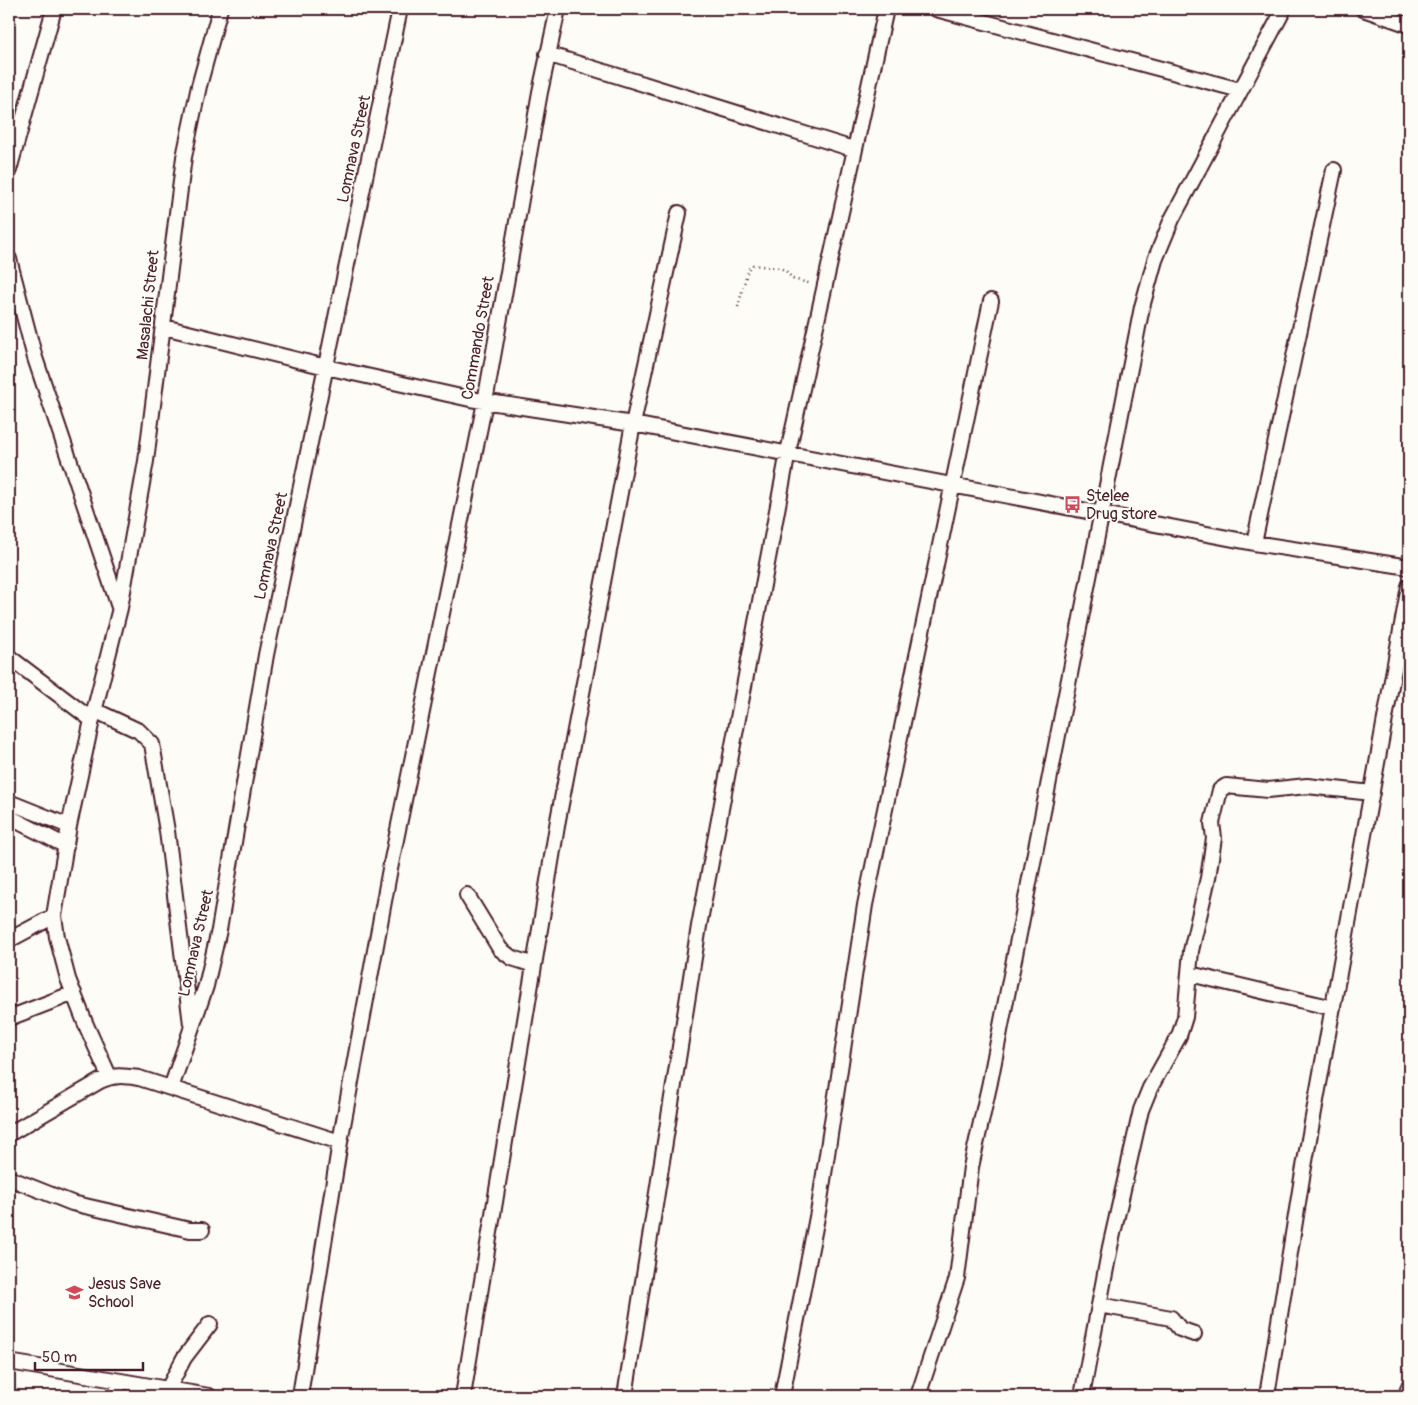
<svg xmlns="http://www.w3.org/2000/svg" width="1418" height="1405" font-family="Pangolin,sans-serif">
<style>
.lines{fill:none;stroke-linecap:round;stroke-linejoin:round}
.minor-casing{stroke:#4a1f2b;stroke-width:18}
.path{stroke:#4a1f2b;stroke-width:2.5;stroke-dasharray:1 4;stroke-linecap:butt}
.minor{stroke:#fdfcf7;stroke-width:14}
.labels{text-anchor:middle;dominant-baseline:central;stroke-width:4;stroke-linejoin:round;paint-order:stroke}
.street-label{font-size:16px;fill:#4a1f2b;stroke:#fdfcf7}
.poi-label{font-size:16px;fill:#4a1f2b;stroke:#fdfcf7;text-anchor:start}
</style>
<rect width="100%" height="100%" fill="#fdfcf7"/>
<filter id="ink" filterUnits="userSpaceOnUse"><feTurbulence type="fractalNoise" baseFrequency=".02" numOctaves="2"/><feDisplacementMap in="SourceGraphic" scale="10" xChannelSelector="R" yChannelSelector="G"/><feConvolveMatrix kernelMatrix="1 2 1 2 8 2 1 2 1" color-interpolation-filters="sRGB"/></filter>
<g filter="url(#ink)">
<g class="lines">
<defs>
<path id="minor" d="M936,9L1240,90
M1363,9L1409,25
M547,54L853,149
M9,170L54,9
M9,259L35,358L119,607
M164,327L326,367L470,399L633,424L1254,543L1409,567
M1254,543L1334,170
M9,657L92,720
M94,710L139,731L152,744L167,831L191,1024
M9,802L69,826
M9,817L66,846
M467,895L500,949L512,958L534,965
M9,940L54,916
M1190,974L1333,1008
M9,1018L74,993
M109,1076L86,1025L68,979L57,937L54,916L69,826L92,720L120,608L146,461L184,157L199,86L220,9
M171,1088L206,986L219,930L266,655L400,9
M9,1134L100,1081C114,1074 125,1076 139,1078L340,1142
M9,1178L72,1203L190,1230H202
M1099,1305L1171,1318L1180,1329L1194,1334
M9,1362L209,1396
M168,1389L184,1358L210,1324
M117,1396L118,1381
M300,1396L340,1142L389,874L485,402L540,92L558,9
M463,1396L558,820L633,424L679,213
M625,1396L699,926L788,452L886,9
M782,1396L819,1207L865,905L991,301
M918,1396L957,1278L971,1167L990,1082L1142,307L1155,260L1172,219L1284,9
M1082,1396L1110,1247L1141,1110L1150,1088L1179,1036L1185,1017L1191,951L1208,878L1214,838L1212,823L1220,790L1226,786L1268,790L1307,786L1372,793
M1267,1396L1302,1178L1409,586
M1406,1396L1409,1386"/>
</defs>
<use href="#minor" class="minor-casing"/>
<path class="path" d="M738,307L748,269L753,265L780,268L786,271L793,279L812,284"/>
<use href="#minor" class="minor"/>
</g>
</g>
<defs>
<symbol id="bus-bare" viewBox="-9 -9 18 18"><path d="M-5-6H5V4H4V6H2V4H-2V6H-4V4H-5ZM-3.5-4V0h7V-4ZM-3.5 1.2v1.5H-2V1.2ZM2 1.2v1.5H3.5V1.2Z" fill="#d1495b" stroke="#fdfcf7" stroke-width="2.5" paint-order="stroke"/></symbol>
<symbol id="school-bare" viewBox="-9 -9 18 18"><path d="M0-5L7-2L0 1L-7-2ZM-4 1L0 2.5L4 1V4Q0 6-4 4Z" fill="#d1495b" stroke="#fdfcf7" stroke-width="2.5" paint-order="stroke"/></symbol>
</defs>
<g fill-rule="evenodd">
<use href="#bus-bare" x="1060" y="492" width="25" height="25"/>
<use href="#school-bare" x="62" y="1280" width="25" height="25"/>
</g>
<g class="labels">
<g class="street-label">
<text transform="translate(354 149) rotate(-78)">Lomnava Street</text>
<text transform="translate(148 305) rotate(-84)">Masalachi Street</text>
<text transform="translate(478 338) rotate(-80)">Commando Street</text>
<text transform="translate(271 546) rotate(-78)">Lomnava Street</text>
<text transform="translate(196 943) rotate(-77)">Lomnava Street</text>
</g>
<g class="poi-label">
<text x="1086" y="496">Stelee<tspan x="1086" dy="18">Drug store</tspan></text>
<text x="88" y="1284">Jesus Save<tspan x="88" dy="18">School</tspan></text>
</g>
</g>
<rect width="1418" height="1405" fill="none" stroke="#fdfcf7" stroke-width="30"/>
<rect x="15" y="15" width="1388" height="1375" fill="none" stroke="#4a1f2b" stroke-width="2" filter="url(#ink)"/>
<path d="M35 1362v8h108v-8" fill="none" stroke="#4a1f2b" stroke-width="2.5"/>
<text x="42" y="1362" font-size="15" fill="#4a1f2b" stroke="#fdfcf7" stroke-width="4" paint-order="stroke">50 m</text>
</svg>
